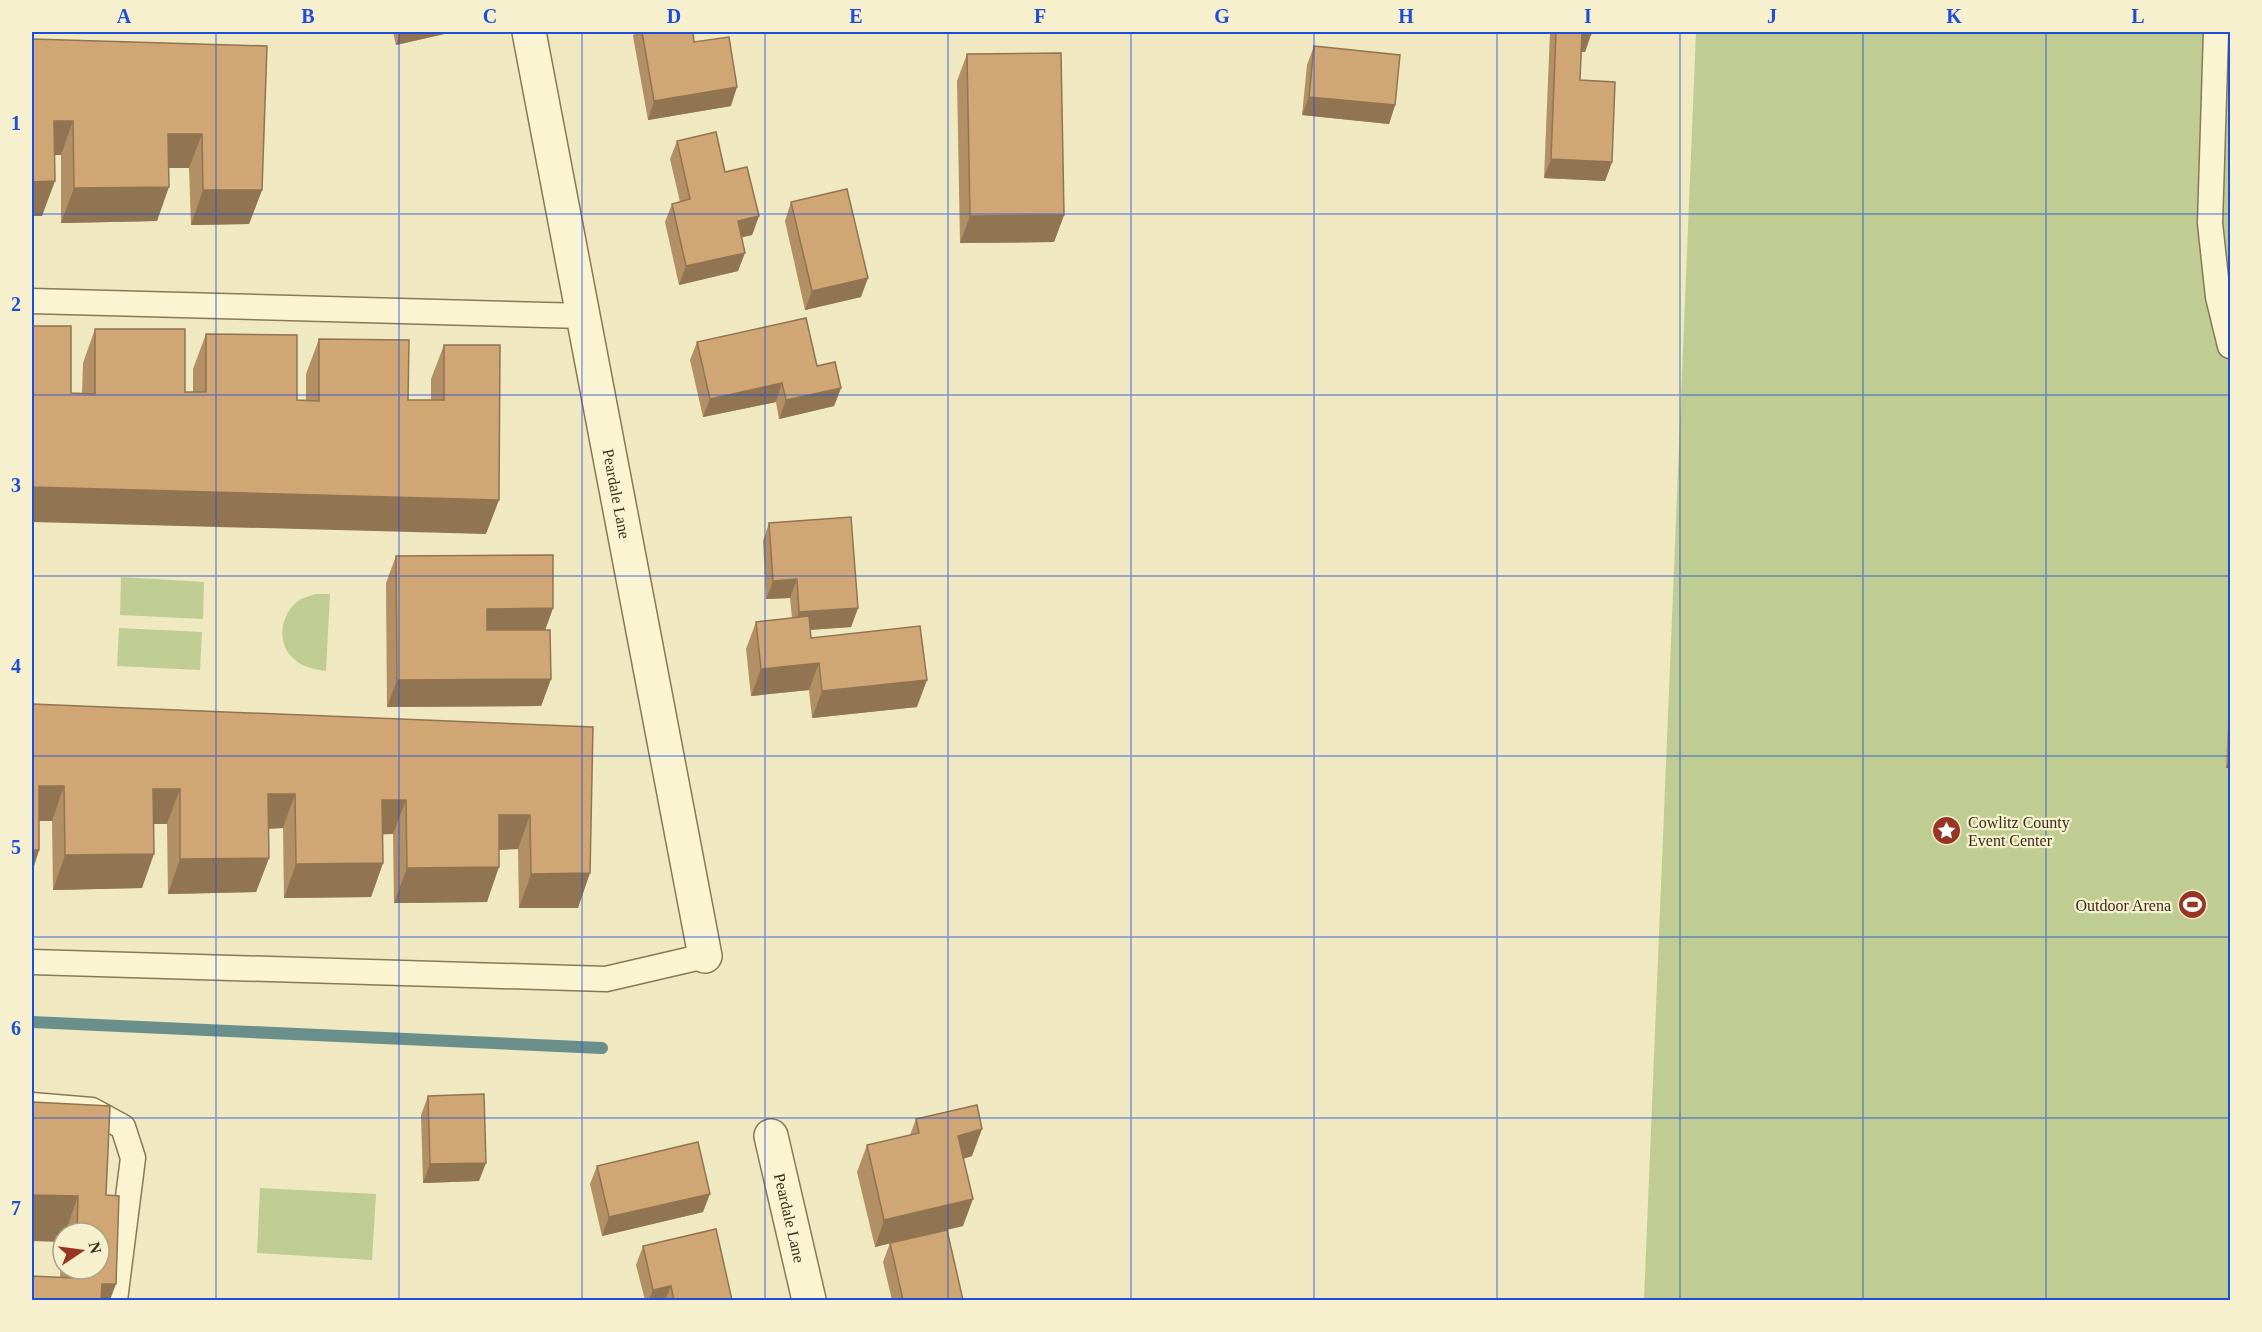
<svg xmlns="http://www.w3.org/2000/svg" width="2262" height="1332" font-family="Georgia,serif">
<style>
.green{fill:#bfcd93}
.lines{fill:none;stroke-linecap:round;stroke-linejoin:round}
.stream{stroke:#6a8f8b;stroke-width:12}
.service-casing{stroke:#897857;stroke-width:27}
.minor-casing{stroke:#897857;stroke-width:36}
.service{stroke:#faf4d3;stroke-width:24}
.minor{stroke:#faf4d3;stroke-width:33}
.wall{fill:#b28f64;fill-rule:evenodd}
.shaded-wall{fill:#917451}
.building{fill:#cfa674;stroke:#917451;stroke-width:1.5}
.grid{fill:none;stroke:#1d4ed8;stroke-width:1.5;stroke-opacity:0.55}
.labels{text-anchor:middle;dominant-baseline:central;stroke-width:4.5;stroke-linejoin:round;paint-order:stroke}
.street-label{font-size:16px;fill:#382d1c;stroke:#f6f0cf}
.poi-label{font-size:16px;fill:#382d1c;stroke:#f6f0cf;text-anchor:start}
.neatline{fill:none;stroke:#1d4ed8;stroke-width:2}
.grid-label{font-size:20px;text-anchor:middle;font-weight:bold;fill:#1d4ed8}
</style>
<rect width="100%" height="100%" fill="#efe8c0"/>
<path class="green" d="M1696,32H2230V1300H1644Z
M121,577L204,582L203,619L120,615Z
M315,594H330L326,671C315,669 304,668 295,660C275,644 280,612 301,599C305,597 311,596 315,594Z
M119,628L202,632L200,670L117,666Z
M260,1188L376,1194L372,1260L257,1253Z"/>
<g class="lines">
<path class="stream" d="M32,1022L602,1048"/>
<defs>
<path id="service" d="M2216,32L2210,223L2218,297L2230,346
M32,301L583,316
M32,962L606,979L705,956
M32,1105L92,1110L123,1127L133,1158L115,1300"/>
<g id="minor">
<path id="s1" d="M529,32L705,956"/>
<path id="s2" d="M771,1136L809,1300"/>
</g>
</defs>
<use href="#service" class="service-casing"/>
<use href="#minor" class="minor-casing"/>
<use href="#service" class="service"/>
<use href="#minor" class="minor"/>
</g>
<path class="wall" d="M393,32H453L396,45Z
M635,32H693L694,42L731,106L648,120L633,36Z
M1550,32H1592L1585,52H1581L1580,80L1612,162L1605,181L1544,178Z
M32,39L267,46L262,190L249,224L191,225L189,168H169L157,221L61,223V155H54L42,216Z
M1314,46L1395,105L1389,124L1302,115L1307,65Z
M967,54L1064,215L1054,242L960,243L957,81Z
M677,141L725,172L759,216L752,235L742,237L738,271L679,285L665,222L672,204L680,202L670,159Z
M791,202L861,297L805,310L785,221Z
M95,329L185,392H193V369L206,334L297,400L306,401V374L319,339L408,400H431V379L444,345L486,534L71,393H82L83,363Z
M697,342L817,366L841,388L834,406L779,419L776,402L703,417L690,360Z
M769,523L858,608L851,627L810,630L811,638L917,707L812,718L809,690L751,696L746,649L756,622L792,618L790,598L766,599L763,541Z
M396,556L553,608L545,630L551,679L541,706L387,707L386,583Z
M2230,671V768H2226Z
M32,704L593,727L578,908H519L518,849L499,850L487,902L394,903L393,834H383V863L371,897L284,898L283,828L268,829L269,858L256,892L168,894L167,824H154L142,888L53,890L52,821H39V850L32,872Z
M428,1096L479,1181L423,1183L421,1115Z
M32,1102L106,1195L110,1300L60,1277L62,1242ZM63,1233H99V1269H63Z
M916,1119L972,1156L963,1159V1226L945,1230L963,1300H892L883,1262L890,1243L875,1247L857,1172L867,1145L910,1135Z
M597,1166L703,1212L602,1236L590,1184Z
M643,1246L732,1300H645L636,1265Z"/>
<path class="shaded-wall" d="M400,32H453L396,45Z
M1582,33L1591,34L1585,52H1575Z
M737,87L731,106L648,120L654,101Z
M1309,97L1395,105L1389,124L1302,115Z
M54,121H73L61,155H42Z
M168,134H202L189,168H156Z
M1551,159L1612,162L1605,181L1544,178Z
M55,181L42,216H32V182Z
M169,187L157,221L61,223L74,188Z
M203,190H262L249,224L191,225Z
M1064,215L1054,242L960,243L970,216Z
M759,216L752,235L731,240L738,221Z
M745,253L738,271L679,285L686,266Z
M868,278L861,297L805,310L812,291Z
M782,383L776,402L703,417L710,399Z
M841,388L834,406L779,419L786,400Z
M32,487L499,500L486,534L32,522Z
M797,579L790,598L766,599L773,581Z
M553,608L543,636H477L487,609Z
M858,608L851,627L792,631L799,612Z
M819,663L809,690L751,696L761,669Z
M551,679L541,706L387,707L397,680Z
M927,680L917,707L812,718L822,691Z
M2230,757V768H2226Z
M39,786H64L52,821H32Z
M153,789H180L167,824H141Z
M268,794H295L283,828L255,829Z
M382,800H406L393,834L370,835Z
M499,815H530L518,849L486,850Z
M32,850H39L32,872Z
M154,854L142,888L53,890L65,855Z
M269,858L256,892L168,894L180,859Z
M383,863L371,897L284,898L296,864Z
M499,867L487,902L394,903L407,868Z
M590,873L578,908H519L531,874Z
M982,1129L972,1156L948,1163L958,1136Z
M486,1163L479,1181L423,1183L430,1164Z
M710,1194L703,1212L602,1236L609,1217Z
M32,1195L78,1196L65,1233H63V1238L62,1242L32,1241Z
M973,1199L963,1226L875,1247L884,1220Z
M102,1284H116L110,1300H96Z
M671,1286L665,1300H649L653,1290Z"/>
<path class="building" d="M642,32H693L694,42L729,37L737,87L654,101Z
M1556,32H1592L1591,34L1582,33L1580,80L1615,82L1612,162L1551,159Z
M32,39L267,46L262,190H203L202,134H168L169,187L74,188L73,121H54L55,181L32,182Z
M1314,46L1400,55L1395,105L1309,97Z
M1061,53L1064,215L970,216L967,54Z
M716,132L725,172L747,167L759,216L738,221L745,253L686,266L672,204L690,199L677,141Z
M847,189L868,278L812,291L791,202Z
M806,318L817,366L835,362L841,388L786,400L782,383L710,399L697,342Z
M32,326H71V393L95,394V329H185V392H206V334L297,335V400L319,401V339L409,340L408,400H444V345H500L499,500L32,487Z
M851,517L858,608L799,612L797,579L773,581L769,523Z
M553,555V608L487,609V630H550L551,679L397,680L396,556Z
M809,616L811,638L920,626L927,680L822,691L819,663L761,669L756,622Z
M32,704L593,727L590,873L531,874L530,815H499V867L407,868L406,800H382L383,863L296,864L295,794H268L269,858L180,859V789H153L154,854L65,855L64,786H39V850H32Z
M484,1094L486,1163L430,1164L428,1096Z
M32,1102L110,1106L106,1195L119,1196L116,1284H102L101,1300H32V1276L74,1278L75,1269H99V1233H77L78,1196L32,1195Z
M977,1105L982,1129L958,1136L973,1199L884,1220L867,1145L919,1133L916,1119Z
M698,1142L710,1194L609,1217L597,1166Z
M716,1229L732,1300H674L671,1286L653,1290L643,1246Z
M947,1230L963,1300H903L890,1243Z"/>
<path class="grid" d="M216,32V1300M399,32V1300M582,32V1300M765,32V1300M948,32V1300M1131,32V1300M1314,32V1300M1497,32V1300M1680,32V1300M1863,32V1300M2046,32V1300M32,214H2230M32,395H2230M32,576H2230M32,756H2230M32,937H2230M32,1118H2230"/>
<defs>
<symbol id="sight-disc" viewBox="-11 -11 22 22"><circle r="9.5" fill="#993525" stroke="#f6f0cf"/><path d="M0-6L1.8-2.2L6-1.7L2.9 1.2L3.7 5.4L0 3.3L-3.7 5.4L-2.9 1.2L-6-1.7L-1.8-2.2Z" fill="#fff"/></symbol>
<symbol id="stadium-disc" viewBox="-11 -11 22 22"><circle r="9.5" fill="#993525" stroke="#f6f0cf"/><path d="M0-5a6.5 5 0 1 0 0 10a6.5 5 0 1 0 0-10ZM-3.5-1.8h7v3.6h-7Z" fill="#fff"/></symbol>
</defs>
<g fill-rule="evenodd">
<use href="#sight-disc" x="1930" y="814" width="33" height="33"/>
<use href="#stadium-disc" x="2176" y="888" width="33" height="33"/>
</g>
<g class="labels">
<g class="street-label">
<text stroke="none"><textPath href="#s1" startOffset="470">Peardale Lane</textPath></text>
<text stroke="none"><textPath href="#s2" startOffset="84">Peardale Lane</textPath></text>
</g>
<g class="poi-label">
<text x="1968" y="822">Cowlitz County<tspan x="1968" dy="18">Event Center</tspan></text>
<text x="2171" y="905" text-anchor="end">Outdoor Arena</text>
</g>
</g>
<rect width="2262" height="1332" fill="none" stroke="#f6f0cf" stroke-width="66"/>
<g transform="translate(81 1251) rotate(77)"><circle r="28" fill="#f6f0cf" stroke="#aaa287" stroke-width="1.5"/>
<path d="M0-4.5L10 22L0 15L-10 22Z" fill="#993525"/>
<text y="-9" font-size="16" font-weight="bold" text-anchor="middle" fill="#382d1c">N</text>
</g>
<rect x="33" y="33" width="2196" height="1266" class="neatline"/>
<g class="grid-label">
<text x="124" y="23">A</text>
<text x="308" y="23">B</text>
<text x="490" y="23">C</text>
<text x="674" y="23">D</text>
<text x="856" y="23">E</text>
<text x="1040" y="23">F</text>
<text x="1222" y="23">G</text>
<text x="1406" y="23">H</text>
<text x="1588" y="23">I</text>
<text x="1772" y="23">J</text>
<text x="1954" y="23">K</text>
<text x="2138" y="23">L</text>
<text x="16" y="130">1</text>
<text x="16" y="311">2</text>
<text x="16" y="492">3</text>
<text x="16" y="673">4</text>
<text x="16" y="854">5</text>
<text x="16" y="1035">6</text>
<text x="16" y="1215">7</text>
</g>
</svg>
